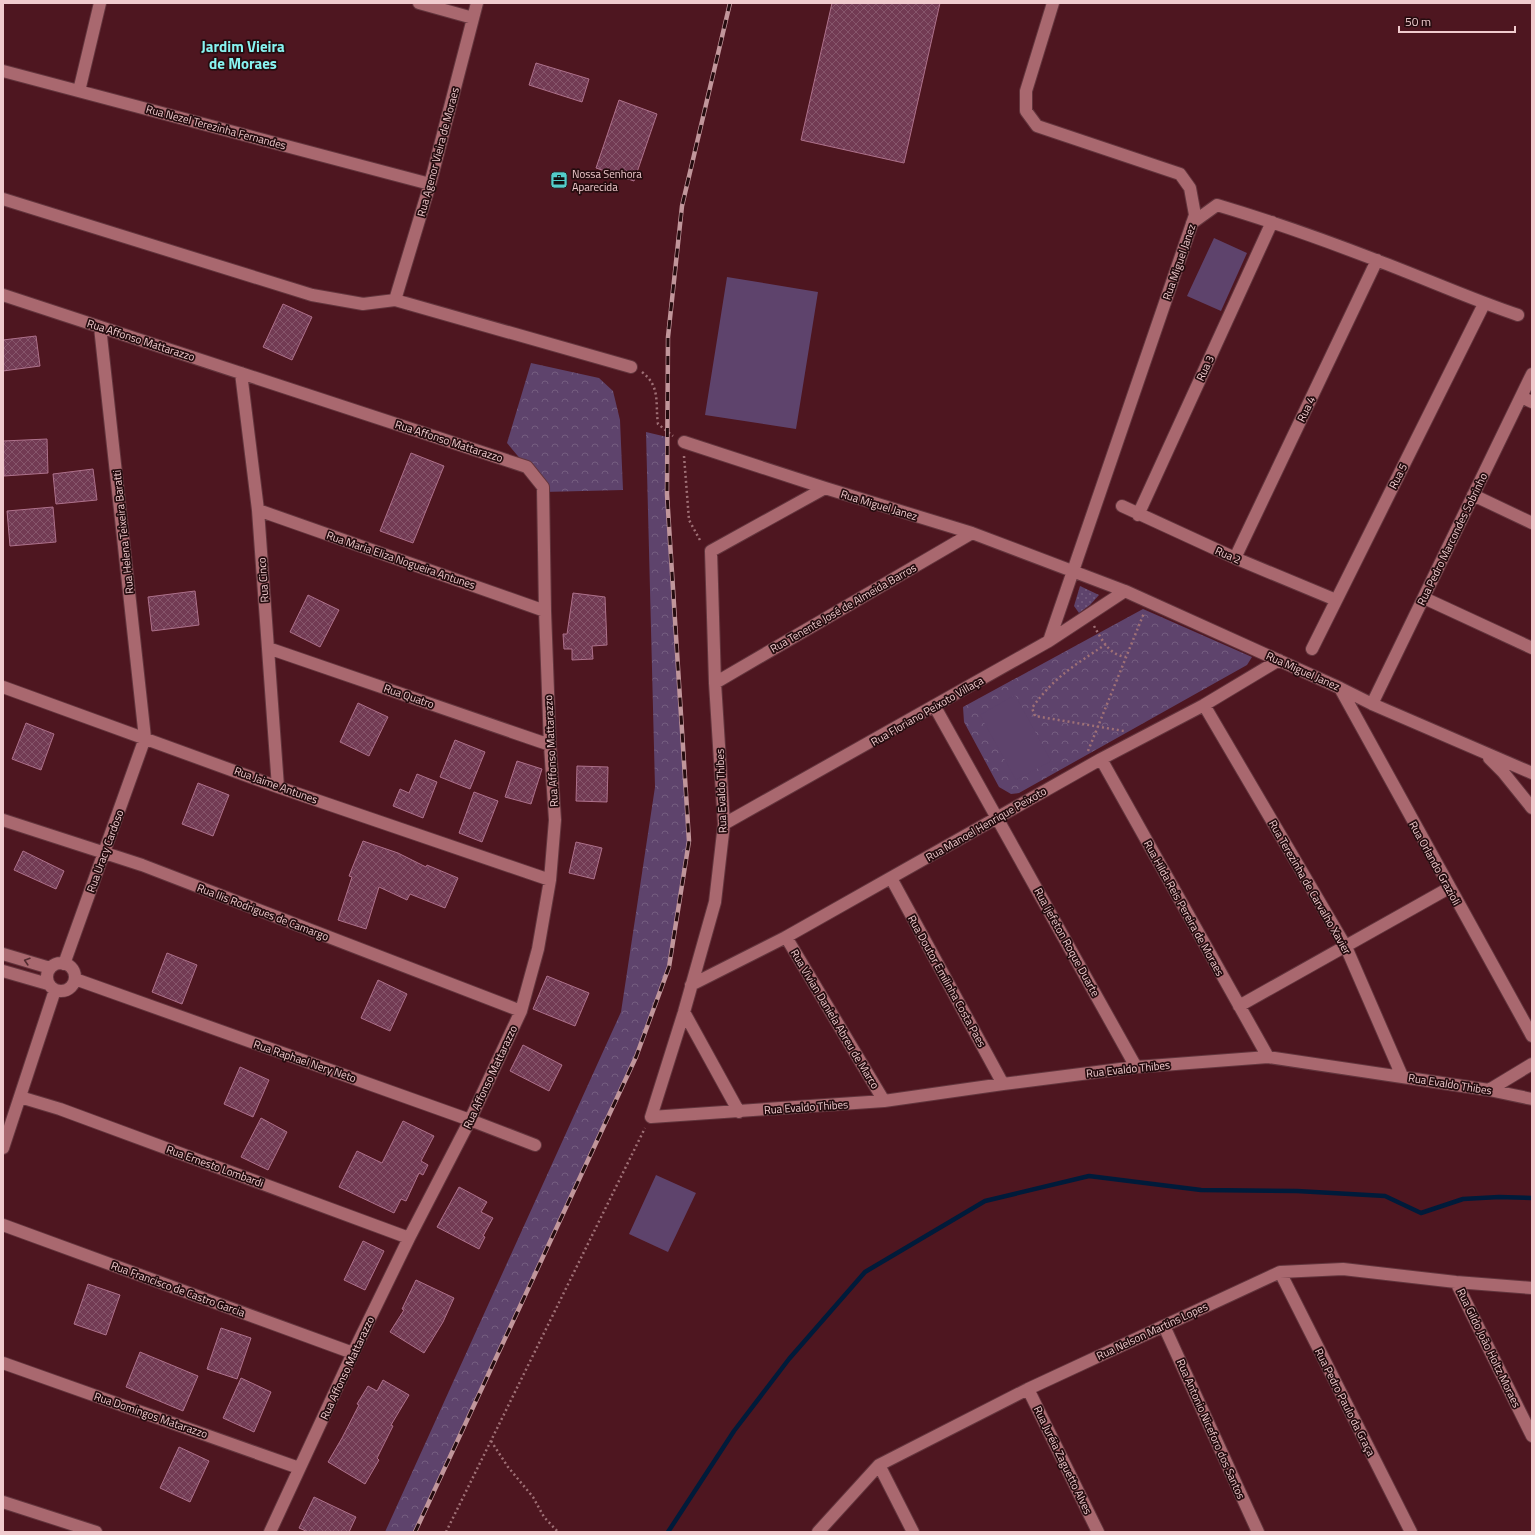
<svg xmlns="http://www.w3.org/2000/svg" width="1535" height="1535" font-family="'Titillium Web',sans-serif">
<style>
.grass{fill:url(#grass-dots)}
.park{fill:url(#park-crowns)}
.garden{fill:#5e436c}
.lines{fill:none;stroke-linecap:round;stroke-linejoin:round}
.stream{stroke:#001b3a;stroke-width:4.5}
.building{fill:url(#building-cross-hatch);stroke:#ae718b}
.minor-casing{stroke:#63353d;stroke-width:14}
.path{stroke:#9f7076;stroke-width:2.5;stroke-dasharray:2 3;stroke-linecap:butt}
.minor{stroke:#a9686f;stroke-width:12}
.rail-casing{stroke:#c1969b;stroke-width:4.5}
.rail{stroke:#250c0f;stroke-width:3;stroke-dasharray:9;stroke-linecap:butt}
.oneway{stroke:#532c31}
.labels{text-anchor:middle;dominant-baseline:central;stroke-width:3.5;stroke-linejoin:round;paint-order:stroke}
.street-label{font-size:11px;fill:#f0cbce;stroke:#250c0f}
.poi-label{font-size:11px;fill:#f0cbce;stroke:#250c0f;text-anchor:start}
.district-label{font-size:15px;font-weight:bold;fill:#88f4f1;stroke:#250c0f}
</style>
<defs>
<pattern id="grass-dots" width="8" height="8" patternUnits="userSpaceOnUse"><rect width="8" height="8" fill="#5e436c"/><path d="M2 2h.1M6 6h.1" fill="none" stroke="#755d80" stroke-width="1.8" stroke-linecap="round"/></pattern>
<pattern id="park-crowns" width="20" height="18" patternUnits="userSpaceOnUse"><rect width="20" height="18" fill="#5e436c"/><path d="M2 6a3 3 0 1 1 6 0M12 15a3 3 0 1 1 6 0" fill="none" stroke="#755d80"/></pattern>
<pattern id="building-cross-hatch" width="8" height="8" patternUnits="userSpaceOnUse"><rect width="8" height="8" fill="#723a53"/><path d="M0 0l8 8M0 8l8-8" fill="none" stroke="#86556b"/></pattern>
</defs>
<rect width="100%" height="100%" fill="#4e1620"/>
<path class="grass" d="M1080,586L1099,595L1090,605L1079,613L1074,606Z"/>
<path class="park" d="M531,363L599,378L613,391L620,420L623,490L543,492L527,467L507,443Z
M646,432L667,437V494L689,841L669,967L636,1057L415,1532H385L621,1012L655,787Z
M1143,609L1252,657L1247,665L1019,793L1011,794L999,787L964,722L963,707Z"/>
<path class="garden" d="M1214,238L1247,253L1221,311L1187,296Z
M727,277L818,292L796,429L705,415Z
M1015,695L1051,761L1016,780L980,715Z
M656,1175L696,1193L668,1252L629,1234Z"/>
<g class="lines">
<path class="stream" d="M668,1532L734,1431L789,1359L865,1272L985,1201L1089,1176L1201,1190L1297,1191L1385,1196L1421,1213L1463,1199L1499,1197L1532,1198"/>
</g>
<path class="building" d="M832,3H940L904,163L801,140Z
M536,63L589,79L582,102L529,85Z
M619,100L657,114L634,181L596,168Z
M283,304L312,317L292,360L263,347Z
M36,336L40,366L3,371V340Z
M47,439L48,473L4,476L3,441Z
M411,453L444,466L413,543L380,531Z
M93,469L97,500L56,504L53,474Z
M53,507L56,542L10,546L7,511Z
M195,591L199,625L152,631L148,597Z
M573,593L605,597L607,645L592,646L593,659L572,660V649H564L563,634H567Z
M308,595L339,610L320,647L290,632Z
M358,703L388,717L369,756L340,742Z
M26,723L54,734L41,770L12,759Z
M455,740L485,752L470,789L440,777Z
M517,761L542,769L531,804L505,797Z
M577,766L608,767L607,802L576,801Z
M417,774L437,782L423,818L393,806L400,789L409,793Z
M198,783L229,795L213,836L182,824Z
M474,792L498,801L482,842L459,833Z
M363,841L398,853L426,867L427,865L458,878L445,908L410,894L407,900L379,887L366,929L338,920L352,877L349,876Z
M576,842L602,848L594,879L569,873Z
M23,851L64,871L56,889L14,870Z
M167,953L197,965L182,1004L152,992Z
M547,976L589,993L575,1026L533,1009Z
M378,980L407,994L390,1031L361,1018Z
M523,1045L562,1065L549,1091L510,1071Z
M240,1067L269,1080L253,1117L224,1104Z
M261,1118L287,1132L268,1170L241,1157Z
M403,1121L434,1136L421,1161L428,1165L423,1175L419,1173L406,1201L401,1199L394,1213L339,1187L357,1151L382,1163Z
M459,1187L487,1202L481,1212L493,1218L483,1236L485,1237L479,1249L437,1227Z
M363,1241L384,1251L365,1290L344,1280Z
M416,1280L454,1298L443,1322L424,1353L390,1332L404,1310L402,1309Z
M88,1284L120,1295L106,1335L74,1324Z
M221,1328L251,1338L237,1379L207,1369Z
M140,1352L198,1376L183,1411L126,1387Z
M241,1378L271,1392L254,1432L223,1418Z
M383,1380L409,1395L391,1425L393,1426L377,1458L379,1460L365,1484L328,1462L342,1438L359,1405L357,1404L368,1386L377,1391Z
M179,1447L209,1461L190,1502L160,1488Z
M314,1497L356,1517L349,1532H308L299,1528Z"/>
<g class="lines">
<defs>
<path id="minor" d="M419,3L473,18
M3,71L430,184
M79,91L100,3
M3,199L312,295L363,304L395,300L631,367
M1192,223L1217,205C1271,221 1324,240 1376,260C1424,278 1470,299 1518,315
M3,295L527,467L543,487L545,611L550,745L555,820L550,880L538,949L521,1011L470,1120L409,1238L353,1353L270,1532
M395,300L430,184L477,3
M241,373L258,510L278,787
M1521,397L1532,402
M684,442L825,488L972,533L1125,591L1340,688L1372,704L1532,773
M825,488L711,551L715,683L724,824L715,902L684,1012L651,1117L884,1101L1003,1084L1136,1067L1268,1057L1489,1090L1532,1099
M1473,495L1532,523
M1122,506L1235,558L1336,600
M258,510L545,611
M1138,515L1272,222
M1235,558L1377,260
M1424,598L1532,648
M1049,641L1195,215L1190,188L1180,174L1037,126L1026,111V91L1053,3
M268,648L550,745
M1312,649L1484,304
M715,683L972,533
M3,687L278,787L550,880
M1340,688L1532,1036
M1372,704L1532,374
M1204,705L1346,947L1402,1076
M935,707L1136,1067
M1489,758L1503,772L1532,808
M1101,759L1268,1057
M3,820L142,865L521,1011
M724,824L1049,641L1125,591
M891,878L1003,1084
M786,937L884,1101
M3,954L50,968
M47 977a14 14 0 1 1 28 0a14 14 0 1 1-28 0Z
M64,964L145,738L100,327
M3,971L48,984
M75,979L470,1120L535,1145
M691,985L786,937L1101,759L1204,705L1279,660
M1239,1006L1449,888
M684,1012L739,1112
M1489,1090L1532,1064
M20,1097L60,1109L409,1238
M3,1148L55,990
M3,1225L353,1353
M1280,1272L1411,1532
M1456,1282L1532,1436
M1164,1326L1258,1532
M3,1363L299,1468
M1028,1389L1098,1532
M879,1465L913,1532
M3,1502L96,1532
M818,1532L879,1465L1028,1389L1280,1272L1343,1269L1456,1282L1532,1288"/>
</defs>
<use href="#minor" class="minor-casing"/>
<path class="path" d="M642,372C661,387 655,403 658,424L673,436
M684,456L689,520L701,542
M1094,626C1102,640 1109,655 1126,657
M1106,644C1074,666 1055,676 1032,708L1035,716L1124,731
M1088,751L1144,613
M491,1441L508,1467L533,1497L544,1517L558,1532
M446,1532L645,1128"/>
<use href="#minor" class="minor"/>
<defs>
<path id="rail" d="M415,1532L636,1057L669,967L689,841L667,494L668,337L682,206L730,3"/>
</defs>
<use href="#rail" class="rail-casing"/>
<use href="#rail" class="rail"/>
</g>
<defs><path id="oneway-chevron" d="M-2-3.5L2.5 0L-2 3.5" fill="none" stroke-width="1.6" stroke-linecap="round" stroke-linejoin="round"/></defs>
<use class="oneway" href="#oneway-chevron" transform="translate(27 961) rotate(-163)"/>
<defs>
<symbol id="office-square" viewBox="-11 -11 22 22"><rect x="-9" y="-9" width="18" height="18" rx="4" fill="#53cdca" stroke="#250c0f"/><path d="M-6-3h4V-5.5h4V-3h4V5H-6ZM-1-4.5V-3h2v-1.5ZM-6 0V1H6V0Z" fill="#111"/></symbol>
</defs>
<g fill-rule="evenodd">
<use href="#office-square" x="549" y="170" width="20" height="20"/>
</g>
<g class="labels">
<g class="street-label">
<text transform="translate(216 127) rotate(15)">Rua Nezel Terezinha Fernandes</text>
<text transform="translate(438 152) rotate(-75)">Rua Agenor Vieira de Moraes</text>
<text transform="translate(1179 262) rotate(-71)">Rua Miguel Janez</text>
<text transform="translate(141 340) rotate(18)">Rua Affonso Mattarazzo</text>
<text transform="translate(1205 368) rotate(-65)">Rua 3</text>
<text transform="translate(1306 409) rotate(-64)">Rua 4</text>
<text transform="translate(449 441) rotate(18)">Rua Affonso Mattarazzo</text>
<text transform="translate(1398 476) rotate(-63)">Rua 5</text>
<text transform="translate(879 505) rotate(17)">Rua Miguel Janez</text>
<text transform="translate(123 532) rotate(-96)">Rua Helena Teixeira Baratti</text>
<text transform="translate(1452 539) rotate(-64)">Rua Pedro Marcondes Sobrinho</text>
<text transform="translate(1228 555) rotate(24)">Rua 2</text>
<text transform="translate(401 560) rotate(19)">Rua Maria Eliza Nogueira Antunes</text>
<text transform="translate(263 580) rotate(-94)">Rua Cinco</text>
<text transform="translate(843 608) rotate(-30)">Rua Tenente José de Almeida Barros</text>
<text transform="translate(1303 671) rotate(24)">Rua Miguel Janez</text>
<text transform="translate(409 696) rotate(19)">Rua Quatro</text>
<text transform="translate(927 711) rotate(-30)">Rua Floriano Peixoto Villaça</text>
<text transform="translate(551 751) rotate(-93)">Rua Affonso Mattarazzo</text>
<text transform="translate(276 785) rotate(20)">Rua Jaime Antunes</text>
<text transform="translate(721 791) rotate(-92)">Rua Evaldo Thibes</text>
<text transform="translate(986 824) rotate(-30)">Rua Manoel Henrique Peixoto</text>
<text transform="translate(105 851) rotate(-70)">Rua Uracy Cardoso</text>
<text transform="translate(1435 863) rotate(61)">Rua Orlando Grazioli</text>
<text transform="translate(1310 887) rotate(60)">Rua Terezinha de Carvalho Xavier</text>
<text transform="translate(1184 908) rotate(61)">Rua Hilda Reis Pereira de Moraes</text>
<text transform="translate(263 912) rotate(21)">Rua Ilis Rodrigues de Camargo</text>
<text transform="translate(1067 942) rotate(61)">Rua Ijefeton Roque Duarte</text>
<text transform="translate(947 981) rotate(61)">Rua Doutor Emilinha Costa Paes</text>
<text transform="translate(835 1019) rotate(59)">Rua Vivian Daniela Abreu de Marco</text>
<text transform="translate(305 1061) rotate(19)">Rua Raphael Nery Neto</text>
<text transform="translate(1128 1069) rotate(-6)">Rua Evaldo Thibes</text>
<text transform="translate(490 1077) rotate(-65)">Rua Affonso Mattarazzo</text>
<text transform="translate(1450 1084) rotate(9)">Rua Evaldo Thibes</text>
<text transform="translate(806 1107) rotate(-4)">Rua Evaldo Thibes</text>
<text transform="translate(215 1166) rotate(20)">Rua Ernesto Lombardi</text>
<text transform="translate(178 1289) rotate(20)">Rua Francisco de Castro Garcia</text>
<text transform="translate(1152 1331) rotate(-25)">Rua Nelson Martins Lopes</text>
<text transform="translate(1489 1348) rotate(64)">Rua Gildo João Holtz Moraes</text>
<text transform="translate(347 1368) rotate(-65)">Rua Affonso Mattarazzo</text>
<text transform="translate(1345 1402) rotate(63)">Rua Pedro Paulo da Graça</text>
<text transform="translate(151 1415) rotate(19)">Rua Domingos Matarazzo</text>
<text transform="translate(1211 1429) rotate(66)">Rua Antonio Niceforo dos Santos</text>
<text transform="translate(1063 1460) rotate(64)">Rua Juréia Zaguetto Alves</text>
</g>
<g class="poi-label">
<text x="572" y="174">Nossa Senhora<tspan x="572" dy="13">Aparecida</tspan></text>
</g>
<g class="district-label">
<text x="243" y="46">Jardim Vieira<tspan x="243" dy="17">de Moraes</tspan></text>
</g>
</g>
<rect width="1535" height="1535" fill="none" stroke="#f0cbce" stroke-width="8"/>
<path d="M1399 26v6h116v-6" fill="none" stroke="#f0cbce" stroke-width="2"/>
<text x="1405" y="26" font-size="12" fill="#f0cbce" stroke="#250c0f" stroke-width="3" paint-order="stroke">50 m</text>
</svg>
